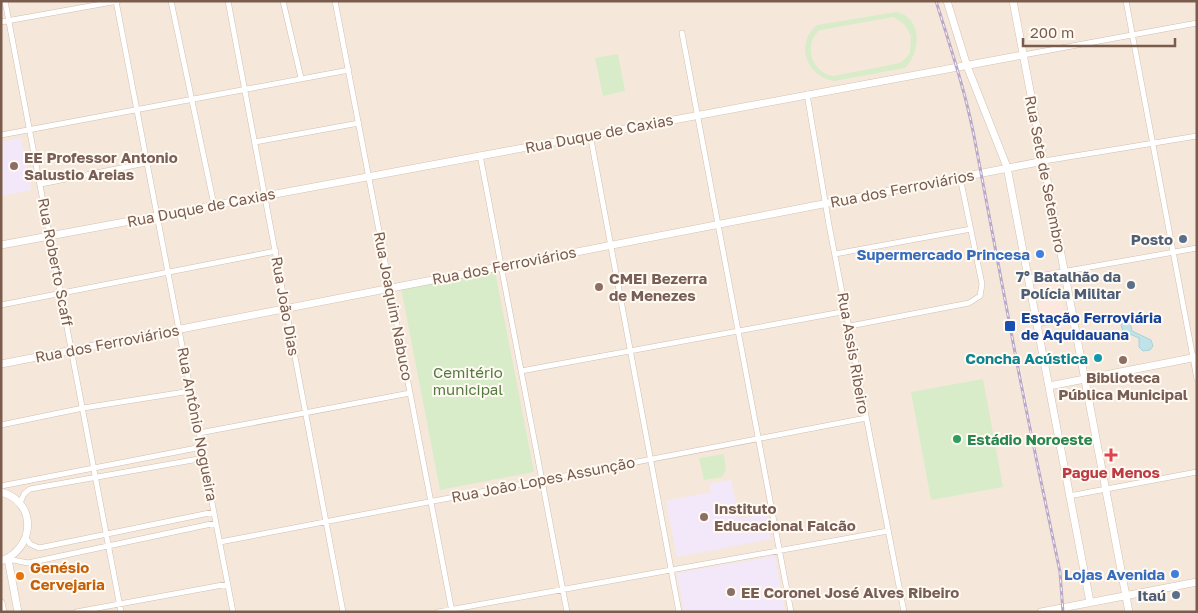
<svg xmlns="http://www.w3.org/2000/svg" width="1198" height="613" font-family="'Golos Text',sans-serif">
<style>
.residential{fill:#f5e8da;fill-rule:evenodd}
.commercial{fill:#fde8e0}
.education{fill:#f3e8fa}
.green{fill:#d8ecc9;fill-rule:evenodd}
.water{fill:#bfe3e8;stroke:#a5d3da}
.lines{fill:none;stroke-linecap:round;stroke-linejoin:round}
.street-casing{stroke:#d1beb0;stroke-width:6}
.secondary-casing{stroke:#d6c0b0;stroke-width:8}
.street{stroke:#fff;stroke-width:5}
.secondary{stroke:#fff;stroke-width:7}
.rail-casing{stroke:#b9a8c9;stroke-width:3}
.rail{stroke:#fffaf3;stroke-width:1;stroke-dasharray:4;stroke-linecap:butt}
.education-dot{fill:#8d6e63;stroke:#fffaf3;stroke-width:2}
.service-dot{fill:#5c6f8a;stroke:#fffaf3;stroke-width:2}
.shop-dot{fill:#3f7fe0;stroke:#fffaf3;stroke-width:2}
.transit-dot{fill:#1a4fb4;stroke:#fffaf3;stroke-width:2}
.culture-dot{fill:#0f9aa8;stroke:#fffaf3;stroke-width:2}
.leisure-dot{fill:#2e9e5b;stroke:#fffaf3;stroke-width:2}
.health-dot{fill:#e0444e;stroke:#fffaf3;stroke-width:2}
.food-dot{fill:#e8710a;stroke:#fffaf3;stroke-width:2}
.labels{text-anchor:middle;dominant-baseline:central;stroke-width:4;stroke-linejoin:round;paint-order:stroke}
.street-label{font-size:15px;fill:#7a5c4d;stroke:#fffaf3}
.education-label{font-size:15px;font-weight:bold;fill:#785e54;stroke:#fffaf3;text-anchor:start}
.service-label{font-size:15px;font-weight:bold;fill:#4e5e75;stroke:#fffaf3;text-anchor:end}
.shop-label{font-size:15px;font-weight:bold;fill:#366cbe;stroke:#fffaf3;text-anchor:end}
.transit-label{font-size:15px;font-weight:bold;fill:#164399;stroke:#fffaf3;text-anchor:start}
.culture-label{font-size:15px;font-weight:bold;fill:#0d838f;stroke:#fffaf3;text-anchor:end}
.park-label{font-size:15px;fill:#537a41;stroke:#fffaf3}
.leisure-label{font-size:15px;font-weight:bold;fill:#27864d;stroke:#fffaf3;text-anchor:start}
.health-label{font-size:15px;font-weight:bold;fill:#be3a42;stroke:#fffaf3}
.food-label{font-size:15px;font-weight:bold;fill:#c56008;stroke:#fffaf3;text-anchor:start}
</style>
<rect width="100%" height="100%" fill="#fdf6ec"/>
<path class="residential" d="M1,1H1197V612H1ZM1018,357L1051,524L1050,525L1033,444Z"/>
<path class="commercial" d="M1059,281L1064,315L1042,319L1036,286Z"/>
<path class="education" d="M21,138L31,190L1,196V142Z
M731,480L739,519L766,514L771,539L677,557L666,501L711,492L710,484Z
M775,556L785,612H684L677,573Z"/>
<path class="green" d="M896,12C923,17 921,53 905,68L834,81C807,77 794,44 817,25ZM894,17L905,25L911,36L910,53L905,59L900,63L833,76C812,73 802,44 820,30Z
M618,54L625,91L603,96L595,58Z
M495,271L534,472L440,490L401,288Z
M983,379L1003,487L931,500L911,392Z
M724,454L726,470L722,477L704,480L699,458Z"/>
<path class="water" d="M1125,321L1130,323L1132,331L1151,340L1153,346L1150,350L1143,351L1139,347V338L1123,331L1121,325Z"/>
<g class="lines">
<defs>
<path id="street" d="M5,1L121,612
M116,1L233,612
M171,1L214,205
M228,1L343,612
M283,1L301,78
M335,1L452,612
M1126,1L1197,379
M1,22L118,1
M682,33L791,612
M1023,55L1197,23
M807,94L829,225L904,612
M590,134L679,612
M1,135L349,70
M255,142L359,123
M480,155L567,612
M1044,161L1197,136
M41,184L146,163
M835,254L971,229
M1028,278L1197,248
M1,305L276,251
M1037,324L1074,316
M850,326L969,303L980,296L982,284L960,177
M521,371L847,311
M1,425L83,408L191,391
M199,433L410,393
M1,486L202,447
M1069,496L1197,472
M20,503L24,494L30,489L204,458
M26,538L30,544L39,548L214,512
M220,542L866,418
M8,559L28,563L216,523
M76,612L228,584
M438,612L888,531"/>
<path id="secondary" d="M947,1L967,66L1007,167L1090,602
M1013,1L1129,612
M1,245L1023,55
M1,364L1044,161
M1049,386L1197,357
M1,492C38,502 35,549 1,561
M8,559L18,612
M1,603L3,612
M1041,612L1197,582"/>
</defs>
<use href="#street" class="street-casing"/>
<use href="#secondary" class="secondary-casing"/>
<use href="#street" class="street"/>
<use href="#secondary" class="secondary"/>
<defs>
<path id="rail" d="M936,1C950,46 965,90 974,136C986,199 998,263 1010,326C1025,408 1043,490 1060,572L1063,612"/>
</defs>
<use href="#rail" class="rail-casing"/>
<use href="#rail" class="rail"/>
</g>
<g class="education-dot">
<circle cx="14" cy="166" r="5"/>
<circle cx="599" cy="287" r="5"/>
<circle cx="1123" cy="360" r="5"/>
<circle cx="704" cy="517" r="5"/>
<circle cx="731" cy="592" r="5"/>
</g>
<g class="service-dot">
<circle cx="1183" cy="239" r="5"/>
<circle cx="1131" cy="285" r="5"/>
<circle cx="1176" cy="595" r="5"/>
</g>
<g class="shop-dot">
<circle cx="1040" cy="254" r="5"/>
<circle cx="1175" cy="574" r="5"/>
</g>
<rect class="transit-dot" x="1004" y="320" width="12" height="12" rx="2.5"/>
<circle class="culture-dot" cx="1098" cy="358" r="5"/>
<circle class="leisure-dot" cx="957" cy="439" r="5"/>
<path class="health-dot" d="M1108.5 447.5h5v5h5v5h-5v5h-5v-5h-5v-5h5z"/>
<circle class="food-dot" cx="20" cy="576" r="5"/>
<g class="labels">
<g class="street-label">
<text transform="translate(599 133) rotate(-11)">Rua Duque de Caxias</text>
<text transform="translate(1046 174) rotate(79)">Rua Sete de Setembro</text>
<text transform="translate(902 188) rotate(-11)">Rua dos Ferroviários</text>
<text transform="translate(201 207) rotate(-11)">Rua Duque de Caxias</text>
<text transform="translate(56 262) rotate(79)">Rua Roberto Scaff</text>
<text transform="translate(504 265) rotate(-11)">Rua dos Ferroviários</text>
<text transform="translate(286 306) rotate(80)">Rua João Dias</text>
<text transform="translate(394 306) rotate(79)">Rua Joaquim Nabuco</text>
<text transform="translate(107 343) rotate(-11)">Rua dos Ferroviários</text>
<text transform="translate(854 353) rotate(80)">Rua Assis Ribeiro</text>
<text transform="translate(198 424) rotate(79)">Rua Antônio Nogueira</text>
<text transform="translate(543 479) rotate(-11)">Rua João Lopes Assunção</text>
</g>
<g class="education-label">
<text x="24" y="157">EE Professor Antonio<tspan x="24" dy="17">Salustio Areias</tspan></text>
<text x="609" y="278">CMEI Bezerra<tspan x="609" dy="17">de Menezes</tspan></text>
<text x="1123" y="377" text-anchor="middle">Biblioteca<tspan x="1123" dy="17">Pública Municipal</tspan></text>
<text x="714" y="508">Instituto<tspan x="714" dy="17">Educacional Falcão</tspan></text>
<text x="741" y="592">EE Coronel José Alves Ribeiro</text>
</g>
<g class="service-label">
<text x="1173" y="239">Posto</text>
<text x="1121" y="276">7° Batalhão da<tspan x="1121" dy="17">Polícia Militar</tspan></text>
<text x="1166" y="595">Itaú</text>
</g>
<g class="shop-label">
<text x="1030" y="254">Supermercado Princesa</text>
<text x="1165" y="574">Lojas Avenida</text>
</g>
<g class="transit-label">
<text x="1021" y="317">Estação Ferroviária<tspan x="1021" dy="17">de Aquidauana</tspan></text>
</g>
<g class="culture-label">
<text x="1088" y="358">Concha Acústica</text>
</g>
<g class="park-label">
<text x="468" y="372">Cemitério<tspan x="468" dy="17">municipal</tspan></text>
</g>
<g class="leisure-label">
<text x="967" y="439">Estádio Noroeste</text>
</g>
<g class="health-label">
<text x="1111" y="472">Pague Menos</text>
</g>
<g class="food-label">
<text x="30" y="567">Genésio<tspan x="30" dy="17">Cervejaria</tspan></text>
</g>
</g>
<rect width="1198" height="613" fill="none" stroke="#7a5c4d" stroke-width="5"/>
<path d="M1023 38v8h152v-8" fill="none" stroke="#7a5c4d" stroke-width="2.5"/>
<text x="1030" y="38" font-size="15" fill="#7a5c4d" stroke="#fffaf3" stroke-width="4" paint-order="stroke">200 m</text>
</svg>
